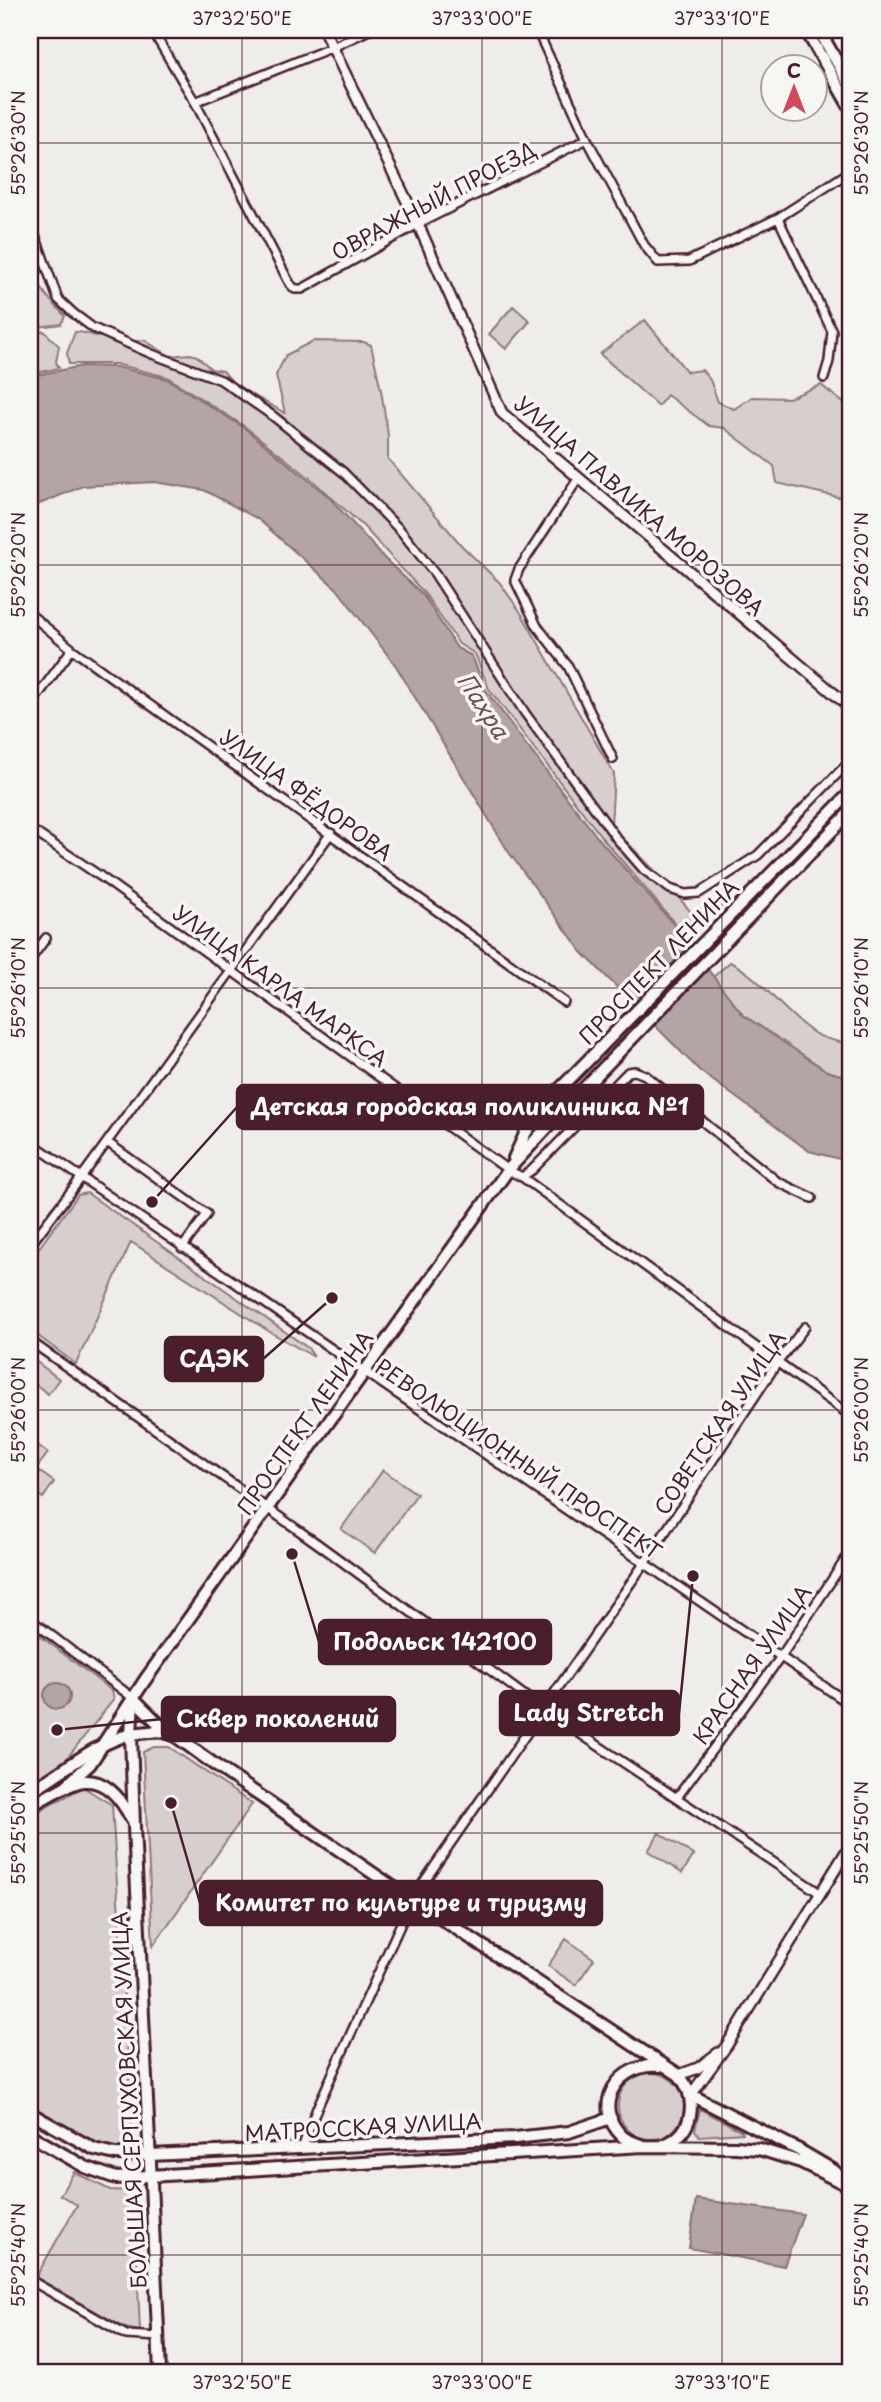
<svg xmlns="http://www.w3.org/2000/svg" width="881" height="2402" font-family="'Playpen Sans',sans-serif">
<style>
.green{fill:#d7cfce;stroke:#90777c;stroke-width:2}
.water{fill:#b4a4a5;stroke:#8a6f74;stroke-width:2}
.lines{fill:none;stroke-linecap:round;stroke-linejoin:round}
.minor-casing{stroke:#4a1f2b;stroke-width:12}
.tertiary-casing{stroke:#4a1f2b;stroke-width:14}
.secondary-casing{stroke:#4a1f2b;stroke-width:16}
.primary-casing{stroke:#4a1f2b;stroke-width:16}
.minor{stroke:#f6f6f2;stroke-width:7}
.tertiary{stroke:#f6f6f2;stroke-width:9}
.secondary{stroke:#f6f6f2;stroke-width:10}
.primary{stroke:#f6f6f2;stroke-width:10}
.ticks{fill:none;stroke:#4a1f2b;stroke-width:2;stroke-opacity:0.45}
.labels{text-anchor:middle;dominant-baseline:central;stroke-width:7;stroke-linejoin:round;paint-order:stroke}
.street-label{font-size:21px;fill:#4a1f2b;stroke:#f6f6f2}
.water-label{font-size:23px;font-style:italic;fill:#6f4e56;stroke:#f6f6f2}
.leader{fill:none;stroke:#4a1f2b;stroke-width:2.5}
.callout-dot{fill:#4a1f2b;stroke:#f6f6f2;stroke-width:2.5}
.callout{fill:#4a1f2b;stroke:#4a1f2b;stroke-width:2.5}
.callout-label{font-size:23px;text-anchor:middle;font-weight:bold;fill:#fff}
.neatline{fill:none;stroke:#4a1f2b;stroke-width:2.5}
.ticks-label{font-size:18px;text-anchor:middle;fill:#4a1f2b}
</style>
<rect width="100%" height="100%" fill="#efedea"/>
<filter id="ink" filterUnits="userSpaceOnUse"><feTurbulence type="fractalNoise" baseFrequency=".0143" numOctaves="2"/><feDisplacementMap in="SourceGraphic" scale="14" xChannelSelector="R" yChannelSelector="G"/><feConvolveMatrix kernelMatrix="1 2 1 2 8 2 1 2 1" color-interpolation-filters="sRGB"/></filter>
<g filter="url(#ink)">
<path class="green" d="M30,249C36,285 40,290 65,316L61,324L30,328Z
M513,306L530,321L506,349L489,334Z
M645,320L687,372L702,370L710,380L718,402L734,409L752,397L789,398L821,385L851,409V500L777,483L774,466L724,428L709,426L667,395L658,406L600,354Z
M44,331L59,346L56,362L59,368L32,374L30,372V332Z
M75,332C90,331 100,342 115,335L131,342L144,340L170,356L190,354L197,356L211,369L223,371L235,385L285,413L276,375L286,355L313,341L364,342L371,345L381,390L388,435V459L462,546L500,583L521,613L614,774L611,826L663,879L691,912L692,923L685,927H678L604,840L489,689L475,654L459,644L425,594L364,527L311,479L244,426L167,377L116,364H69L67,353Z
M730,962C761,977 784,1014 814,1033C824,1040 840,1041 851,1045V1078L828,1072L743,1015L713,977Z
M87,1193L308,1348L314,1357L270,1332L131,1242L76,1364L30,1330V1260L78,1195Z
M30,1357L59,1379L48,1394L30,1380Z
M30,1439L48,1453L36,1469L54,1482L43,1498L32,1490L30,1491Z
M383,1470L417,1494L375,1553L341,1529Z
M30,1628L112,1691L114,1699L59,1768L30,1784Z
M154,1747H169L252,1804L153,1946L143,1752Z
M83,1787L112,1805L133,2139C128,2145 124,2151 115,2151C95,2150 49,2119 30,2108V1816Z
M659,1833L694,1855L682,1873L648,1851Z
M566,1939L594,1959L576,1985L548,1966Z
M618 2106a33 33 0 1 1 66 0a33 33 0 1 1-66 0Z
M700,2109L742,2131L743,2133L699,2136L695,2130Z
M74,2172L110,2190L129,2191L134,2195L140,2331L125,2328L36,2277L77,2205L60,2195Z"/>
<path class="water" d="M82,366L117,367L167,379L243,427L328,496L385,559L424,596L457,648L472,656L486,690L524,742L598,838L669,919L743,1015L827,1071L851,1078V1162L809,1151L700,1071L582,952L508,851L396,666L337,589L258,519L204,490L154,482L83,486L30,508V374L32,376Z
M44 1696a13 13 0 1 1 26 0a13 13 0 1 1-26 0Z
M696,2199L803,2214L784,2266L689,2248Z"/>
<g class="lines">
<defs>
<path id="minor" d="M152,30L195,102L290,284L295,289H302L418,224L587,139
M537,30L587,139L644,245L658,262L689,261L778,218L851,171
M195,102L333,47L369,30
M778,218L832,331L829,361L824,378
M36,238L58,299L73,313L93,328L152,354L221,380L273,416L343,472L401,531L435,574L525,713L617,839L644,870L670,889L685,894L699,893L758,855L851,760
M578,479L519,569L515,580L537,626L568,666L613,759
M30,614L72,649L564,1002
M30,706L72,649
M30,829L100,876L508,1170L522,1177L851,1416
M30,960L46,938
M30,1142L851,1705
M107,1142L207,1214L182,1248
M522,1177L532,1170L628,1072L635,1071L645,1075L778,1182L812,1198
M30,1245L81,1178L331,833
M30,1341L318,1544L543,1709L821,1894
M30,1619L133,1698
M678,1796L780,1658L851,1551
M302,2148L317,2108L412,1899L650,1555L777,1363L805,1327
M30,2280L126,2335L159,2337"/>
<path id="tertiary" d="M324,30L418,224L502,413L851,708
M679,2075L698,2068L718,2053
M691,2095L727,2045L851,1844"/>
<path id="secondary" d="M133,1698L159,1724L215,1765L393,1887L679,2075C698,2098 695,2133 664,2145
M131,1734L159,1731L167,1733
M691,2095L799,2150L833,2170L842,2178
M30,2113L94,2149L115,2154L150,2155L515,2138L569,2132L611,2118
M30,2135L85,2167L116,2178L643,2146L736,2147L759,2149L801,2162L851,2187
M643,2146C637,2143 627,2141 622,2136C591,2106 617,2062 660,2066"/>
<path id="primary" d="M806,30L851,109
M819,30L851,87
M514,1158L526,1132L551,1098L851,792
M133,1701L131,1734L134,1827L160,2372
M68,1786C73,1784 80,1781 85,1781C108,1780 123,1802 132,1820
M30,1791C64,1772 93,1744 131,1734
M30,1806L66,1786L90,1764L145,1680L508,1170L565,1108L851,811"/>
</defs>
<use href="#minor" class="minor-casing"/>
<use href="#tertiary" class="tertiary-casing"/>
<use href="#secondary" class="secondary-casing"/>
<use href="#primary" class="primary-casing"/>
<use href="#minor" class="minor"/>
<use href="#tertiary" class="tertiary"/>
<use href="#secondary" class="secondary"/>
<use href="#primary" class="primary"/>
</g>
</g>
<path class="ticks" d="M242,30V2372M482,30V2372M722,30V2372M30,143H851M30,565H851M30,988H851M30,1410H851M30,1833H851M30,2255H851"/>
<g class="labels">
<g class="street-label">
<text transform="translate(433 200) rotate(-28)">ОВРАЖНЫЙ ПРОЕЗД</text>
<text transform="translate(640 505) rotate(41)">УЛИЦА ПАВЛИКА МОРОЗОВА</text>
<text transform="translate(307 794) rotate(36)">УЛИЦА ФЁДОРОВА</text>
<text transform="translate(658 961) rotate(-46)">ПРОСПЕКТ ЛЕНИНА</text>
<text transform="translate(281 985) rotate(36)">УЛИЦА КАРЛА МАРКСА</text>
<text transform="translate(304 1422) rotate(-55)">ПРОСПЕКТ ЛЕНИНА</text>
<text transform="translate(719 1422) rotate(-56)">СОВЕТСКАЯ УЛИЦА</text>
<text transform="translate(519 1458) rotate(34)">РЕВОЛЮЦИОННЫЙ ПРОСПЕКТ</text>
<text transform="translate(751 1664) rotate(-55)">КРАСНАЯ УЛИЦА</text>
<text transform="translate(128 2100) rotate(-93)">БОЛЬШАЯ СЕРПУХОВСКАЯ УЛИЦА</text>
<text transform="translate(363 2126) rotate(-3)">МАТРОССКАЯ УЛИЦА</text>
</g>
<g class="water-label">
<text transform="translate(484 705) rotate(57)">Пахра</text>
</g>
</g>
<path class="leader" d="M152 1202L237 1107M332 1298L263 1359M292 1554L319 1642M693 1576L679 1713M57 1730L162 1719M171 1803L200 1903"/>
<g class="callout-dot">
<circle cx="152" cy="1202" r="7"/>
<circle cx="332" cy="1298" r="7"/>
<circle cx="292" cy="1554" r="7"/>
<circle cx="693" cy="1576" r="7"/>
<circle cx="57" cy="1730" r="7"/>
<circle cx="171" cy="1803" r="7"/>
</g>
<g class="callout">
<rect x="237" y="1085" width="466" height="44" rx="7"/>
<rect x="165" y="1337" width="98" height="44" rx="7"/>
<rect x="319" y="1620" width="232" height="44" rx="7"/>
<rect x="500" y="1691" width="179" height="44" rx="7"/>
<rect x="162" y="1697" width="233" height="44" rx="7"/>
<rect x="200" y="1881" width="402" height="44" rx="7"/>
</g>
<g class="callout-label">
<text x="470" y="1115">Детская городская поликлиника №1</text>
<text x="214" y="1367">СДЭК</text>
<text x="435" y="1650">Подольск 142100</text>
<text x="589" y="1721">Lady Stretch</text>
<text x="278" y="1727">Сквер поколений</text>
<text x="401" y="1911">Комитет по культуре и туризму</text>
</g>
<rect width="881" height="2402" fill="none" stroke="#f6f6f2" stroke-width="77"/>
<g transform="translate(794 88)"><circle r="33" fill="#f6f6f2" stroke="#b1a0a2" stroke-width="2"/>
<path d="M0-5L12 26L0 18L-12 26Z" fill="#d1495b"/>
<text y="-10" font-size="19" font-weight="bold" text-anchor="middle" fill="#4a1f2b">С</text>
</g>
<rect x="38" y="38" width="804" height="2326" class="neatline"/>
<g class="ticks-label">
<text x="242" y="25">37°32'50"E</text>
<text x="482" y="25">37°33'00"E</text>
<text x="722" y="25">37°33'10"E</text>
<text transform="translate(19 143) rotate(-90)" y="6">55°26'30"N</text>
<text transform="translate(862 143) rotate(-90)" y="6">55°26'30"N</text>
<text transform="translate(19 565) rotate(-90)" y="6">55°26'20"N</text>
<text transform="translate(862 565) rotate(-90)" y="6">55°26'20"N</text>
<text transform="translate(19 988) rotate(-90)" y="6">55°26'10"N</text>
<text transform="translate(862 988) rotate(-90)" y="6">55°26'10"N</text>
<text transform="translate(19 1410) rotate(-90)" y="6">55°26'00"N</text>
<text transform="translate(862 1410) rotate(-90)" y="6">55°26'00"N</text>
<text transform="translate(19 1833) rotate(-90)" y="6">55°25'50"N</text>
<text transform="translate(862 1833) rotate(-90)" y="6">55°25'50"N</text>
<text transform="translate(19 2255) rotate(-90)" y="6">55°25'40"N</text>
<text transform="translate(862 2255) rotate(-90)" y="6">55°25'40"N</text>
<text x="242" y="2389">37°32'50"E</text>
<text x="482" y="2389">37°33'00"E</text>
<text x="722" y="2389">37°33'10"E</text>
</g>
</svg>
